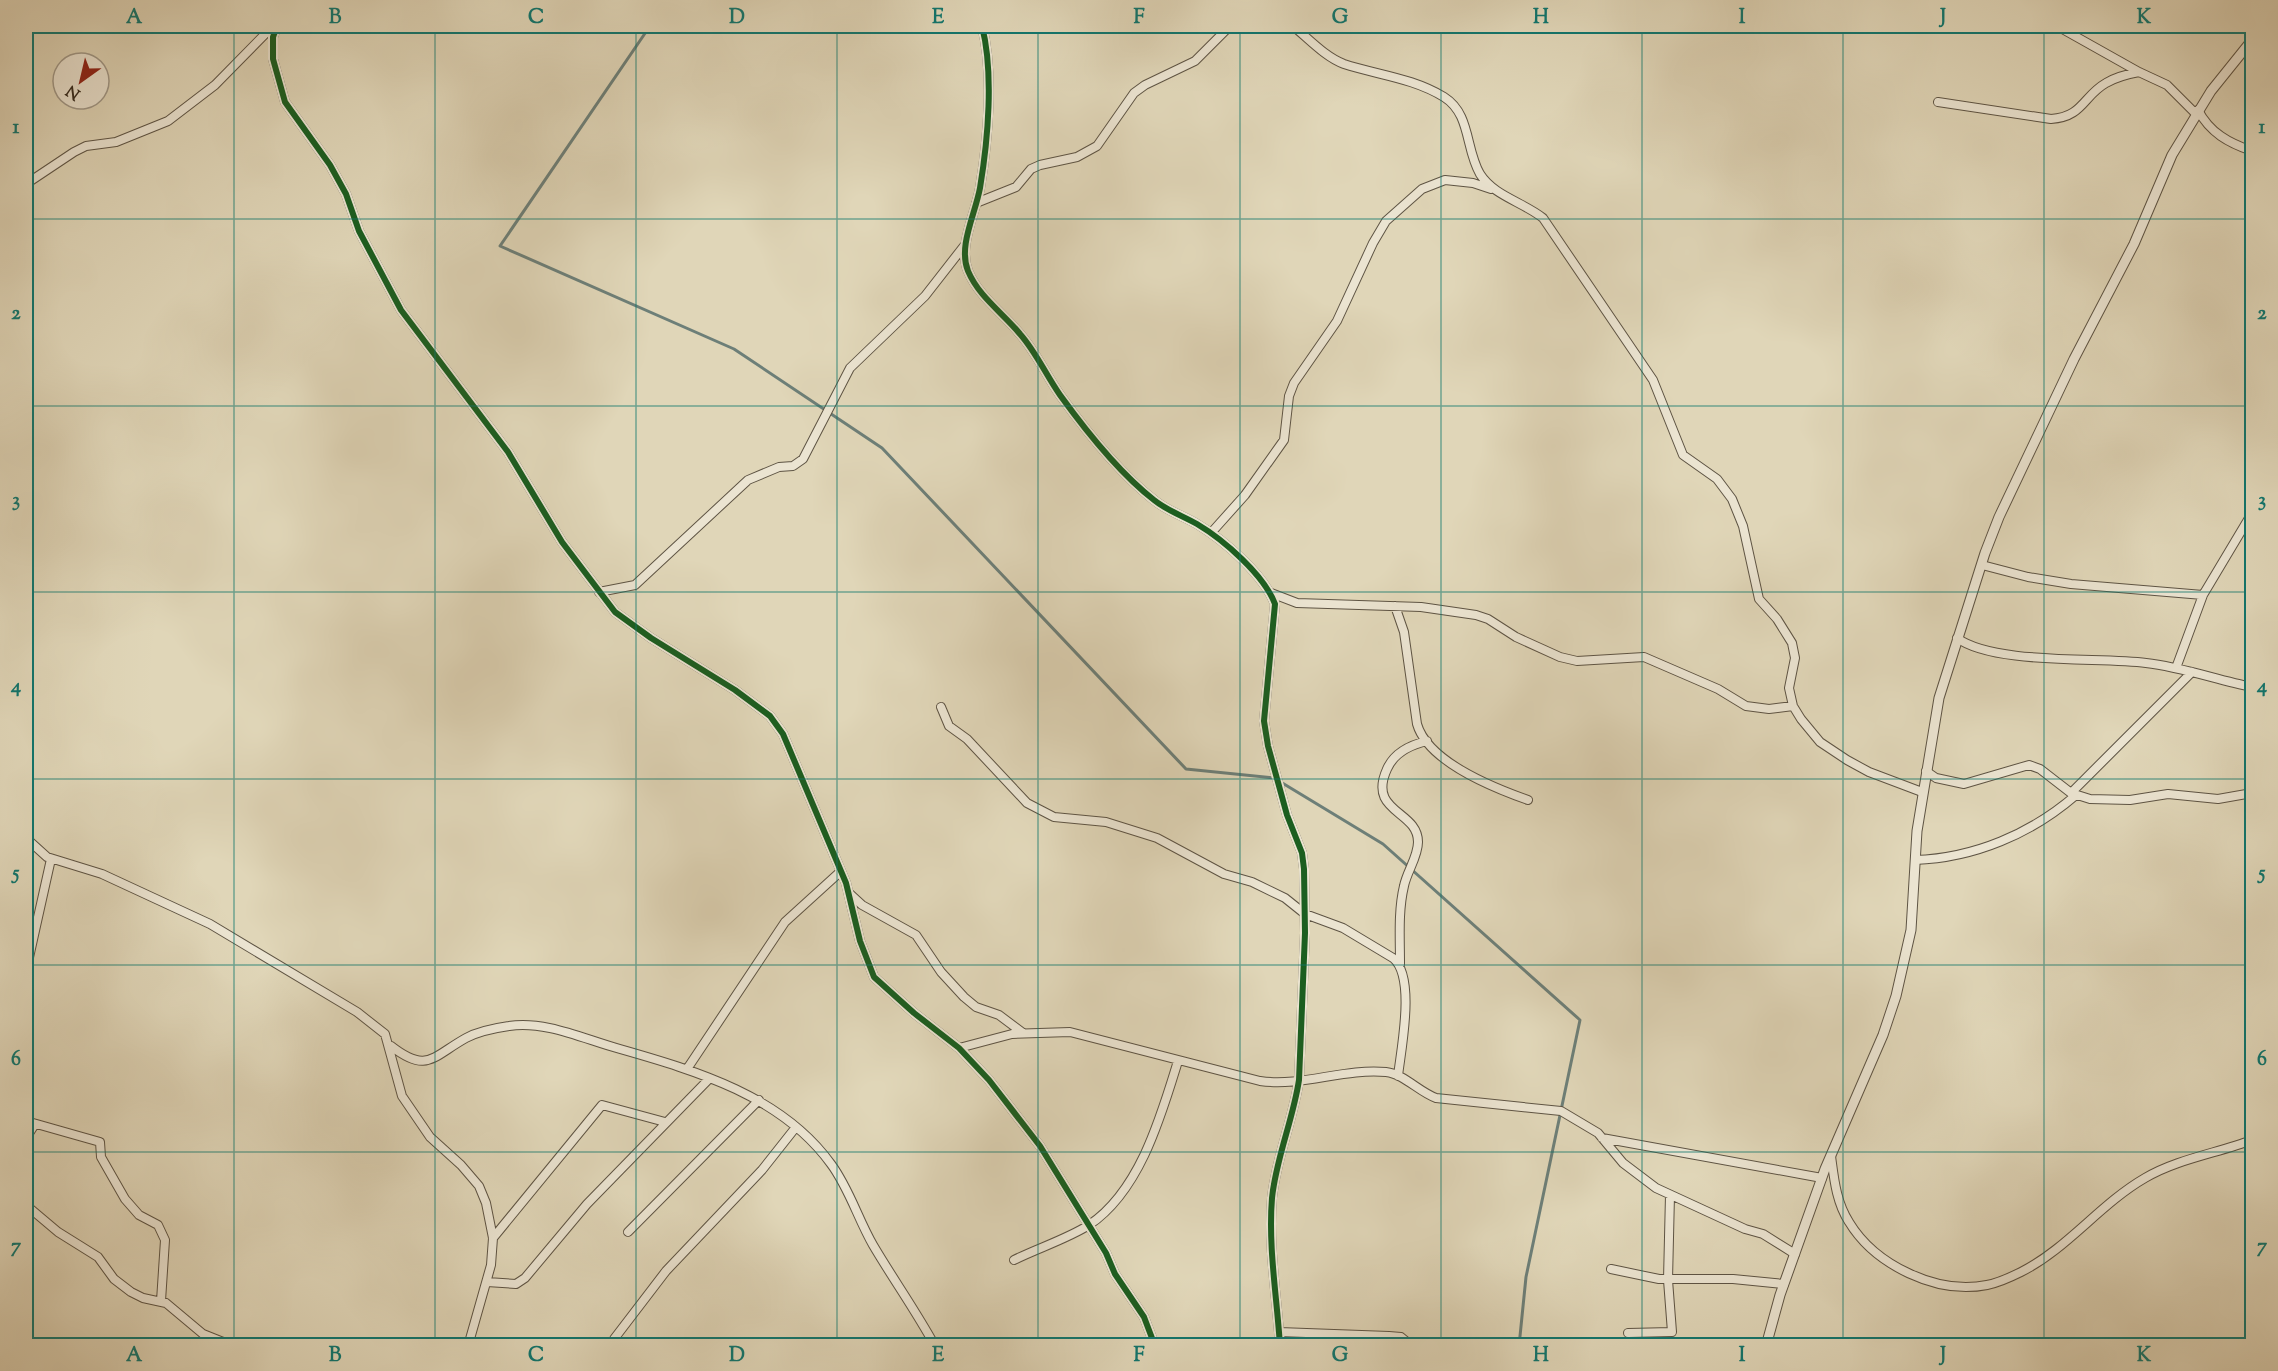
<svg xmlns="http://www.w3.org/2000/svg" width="2278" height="1371" font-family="'Sorts Mill Goudy',serif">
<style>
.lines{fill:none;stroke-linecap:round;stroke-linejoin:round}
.stream{stroke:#6d7f78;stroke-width:3}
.minor-casing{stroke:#5e5444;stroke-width:10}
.tertiary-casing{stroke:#5e5444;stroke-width:11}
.minor{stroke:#ebe4d1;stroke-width:8}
.tertiary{stroke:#ebe4d1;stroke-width:9}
.cycleway-casing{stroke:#ebe4d1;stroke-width:10}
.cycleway{stroke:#1b5e20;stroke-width:6}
.grid{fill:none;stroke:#0f766e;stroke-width:1.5;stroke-opacity:0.55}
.neatline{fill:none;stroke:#0f766e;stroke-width:2}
.grid-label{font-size:20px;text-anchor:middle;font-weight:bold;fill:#0f766e}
</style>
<rect width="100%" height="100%" fill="#e0d6b8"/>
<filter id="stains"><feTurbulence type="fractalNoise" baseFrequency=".00333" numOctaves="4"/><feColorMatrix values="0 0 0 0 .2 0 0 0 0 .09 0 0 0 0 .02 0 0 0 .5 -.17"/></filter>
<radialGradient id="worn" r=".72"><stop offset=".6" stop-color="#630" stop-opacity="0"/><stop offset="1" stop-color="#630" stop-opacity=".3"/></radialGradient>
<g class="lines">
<path class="stream" d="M650,26L500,246L734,349L882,448L1186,769L1274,778
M1279,781L1383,844L1580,1020L1526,1277L1519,1346"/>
<defs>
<path id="minor" d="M277,26L273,37V59L285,102L330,165L346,194L359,231L401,310L508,452L562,542L615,612L651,638L735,690L770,716L783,734L846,883L860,941L874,977L914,1013L959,1048L989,1080L1040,1146L1106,1253L1115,1274L1144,1317L1155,1346
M982,26C994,73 988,140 980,188C975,215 958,246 968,271C979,297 1003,313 1020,334C1036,352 1046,375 1060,395C1086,431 1118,472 1154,500C1166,510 1183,516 1197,524C1224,540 1264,575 1275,604L1264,721L1268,746L1287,815L1302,853L1304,869L1305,933L1299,1080C1293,1120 1276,1158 1272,1198C1268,1247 1277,1297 1280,1346
M1293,26C1308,38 1325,57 1344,64C1378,75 1413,78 1444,97C1471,114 1465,148 1480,174C1494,196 1523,202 1543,218L1653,380L1683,455L1717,479L1732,499L1743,526L1759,599L1777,619L1792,643L1795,658L1789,688L1793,706L1801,719L1820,742L1847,760L1869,772L1922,792
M2057,26L2139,72L2167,85L2196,114
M1938,102L2051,119C2083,117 2083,96 2106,83C2116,77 2128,74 2139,72
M2198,110C2210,133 2229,143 2252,151
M26,184L74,152L86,146L116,142L168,121L215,85L273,26
M976,203L1016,187L1031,169L1040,165L1077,157L1097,146L1134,93L1145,85L1195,61L1230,26
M1211,533L1245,495L1284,440L1289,396L1294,383L1337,321L1373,243L1386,221L1422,189L1445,180L1473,183L1491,189
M1982,565L2028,577L2071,584L2203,595
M599,592L635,585L748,480L779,467L793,466L803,459L850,368L925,296L964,246
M1271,593L1297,603L1421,607L1476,615L1488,619L1516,637L1560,657L1577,661L1644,657L1718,689L1746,706L1769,709L1793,706
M1395,606L1404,632L1417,724C1428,762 1494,788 1528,800
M1957,638C1994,665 2099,657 2146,663C2182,667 2217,680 2252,687
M2176,668L2203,595L2252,513
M941,707L949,726L967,739L1027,803L1054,817L1106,822L1157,838L1224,874L1252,882L1285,898L1305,914L1343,928L1393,958C1416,977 1401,1049 1398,1076
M1926,771L1936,778L1964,784L2029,765L2040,769L2071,793L2090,799L2130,800L2168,794L2218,799L2252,793
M2071,793L2192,672
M26,838L47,857L102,874L210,924L357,1012L385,1034L402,1096L430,1137L461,1165L479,1186L486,1203L493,1238L491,1265L468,1346
M1915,860C1974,858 2031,834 2076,795
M850,894L862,905L916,935L941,972L964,997L976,1007L999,1015L1023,1033
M1400,964C1400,938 1398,911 1404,886C1407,871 1418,857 1418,842C1418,810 1367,813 1387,769C1394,753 1410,745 1427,741
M26,971L51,859
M391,1046C427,1074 432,1057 466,1038C479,1031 495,1028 509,1026C545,1020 586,1040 620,1049C697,1071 782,1096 831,1164C849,1188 858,1219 873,1245C893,1279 916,1311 935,1346
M959,1048L1012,1034L1070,1032L1260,1081C1302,1087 1344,1068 1386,1072C1404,1074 1419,1092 1436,1098L1561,1111L1598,1133L1623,1163L1656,1188L1745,1229L1763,1234L1795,1254
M687,1069L785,922L840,872
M26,1121L100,1142L101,1157L125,1199L139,1215L158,1225L165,1240L161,1301
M26,1138L35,1124
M1602,1138L1822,1178
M1831,1156C1834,1178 1836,1202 1849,1222C1875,1265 1937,1295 1987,1285C1998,1283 2011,1277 2021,1272C2067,1249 2100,1204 2145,1178C2177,1159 2218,1153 2252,1140
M26,1205L58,1232L98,1257L114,1279L131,1292L143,1298L166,1303L203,1334L233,1346
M628,1232L759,1100
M493,1238L602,1105L665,1122
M1014,1260C1038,1248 1067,1239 1089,1225C1140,1191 1161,1116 1178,1061
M1611,1269L1659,1279H1733L1784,1284
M487,1282L516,1284L525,1278L587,1204L708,1080
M1279,1332L1389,1336L1401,1337L1412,1346
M1628,1333L1672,1332L1668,1280L1670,1195
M614,1339L666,1271L762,1170L796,1127"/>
<path id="tertiary" d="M1766,1346L1780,1295L1825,1169L1883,1035L1896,996L1911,930L1917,831L1939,698L1985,553L1999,517L2074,359L2134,244L2172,155L2211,91L2252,40"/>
</defs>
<use href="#minor" class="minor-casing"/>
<use href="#tertiary" class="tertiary-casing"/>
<use href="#minor" class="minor"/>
<use href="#tertiary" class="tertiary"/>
<defs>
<path id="cycleway" d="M277,26L273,37V59L285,102L330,165L346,194L359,231L401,310L508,452L562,542L615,612L651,638L735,690L770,716L783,734L846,883L860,941L874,977L914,1013L959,1048L989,1080L1040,1146L1106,1253L1115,1274L1144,1317L1155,1346
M982,26C994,73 988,140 980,188C975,215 958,246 968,271C979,297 1003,313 1020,334C1036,352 1046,375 1060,395C1086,431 1118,472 1154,500C1166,510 1183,516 1197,524C1224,540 1264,575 1275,604L1264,721L1268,746L1287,815L1302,853L1304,869L1305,933L1299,1080C1293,1120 1276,1158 1272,1198C1268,1247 1277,1297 1280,1346"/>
</defs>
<use href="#cycleway" class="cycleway-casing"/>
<use href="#cycleway" class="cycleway"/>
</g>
<path class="grid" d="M234,26V1346M435,26V1346M636,26V1346M837,26V1346M1038,26V1346M1240,26V1346M1441,26V1346M1642,26V1346M1843,26V1346M2044,26V1346M26,219H2252M26,406H2252M26,592H2252M26,779H2252M26,965H2252M26,1152H2252"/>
<rect width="2278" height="1371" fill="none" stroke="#e0d6b8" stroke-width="66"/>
<g transform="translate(81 81) rotate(214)"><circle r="28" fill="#ebe4d1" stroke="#a19989" stroke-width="1.5"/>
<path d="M0-4.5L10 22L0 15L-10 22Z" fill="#8f2418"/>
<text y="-9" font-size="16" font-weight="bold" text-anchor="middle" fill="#33291e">N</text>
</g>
<rect x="33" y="33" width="2212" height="1305" class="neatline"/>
<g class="grid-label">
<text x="134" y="23">A</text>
<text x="335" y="23">B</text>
<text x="536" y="23">C</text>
<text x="737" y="23">D</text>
<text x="938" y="23">E</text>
<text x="1139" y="23">F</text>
<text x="1340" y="23">G</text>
<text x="1541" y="23">H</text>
<text x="1742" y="23">I</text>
<text x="1943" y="23">J</text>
<text x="2144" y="23">K</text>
<text x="16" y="133">1</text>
<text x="2262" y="133">1</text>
<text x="16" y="319">2</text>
<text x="2262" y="319">2</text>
<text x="16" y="506">3</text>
<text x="2262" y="506">3</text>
<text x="16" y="692">4</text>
<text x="2262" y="692">4</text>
<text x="16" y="879">5</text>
<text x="2262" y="879">5</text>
<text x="16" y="1065">6</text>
<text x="2262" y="1065">6</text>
<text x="16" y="1252">7</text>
<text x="2262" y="1252">7</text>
<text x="134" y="1361">A</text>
<text x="335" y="1361">B</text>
<text x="536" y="1361">C</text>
<text x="737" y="1361">D</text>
<text x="938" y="1361">E</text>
<text x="1139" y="1361">F</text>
<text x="1340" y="1361">G</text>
<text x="1541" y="1361">H</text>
<text x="1742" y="1361">I</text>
<text x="1943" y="1361">J</text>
<text x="2144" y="1361">K</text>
</g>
<rect width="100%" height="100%" filter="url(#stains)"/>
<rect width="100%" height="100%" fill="url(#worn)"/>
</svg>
